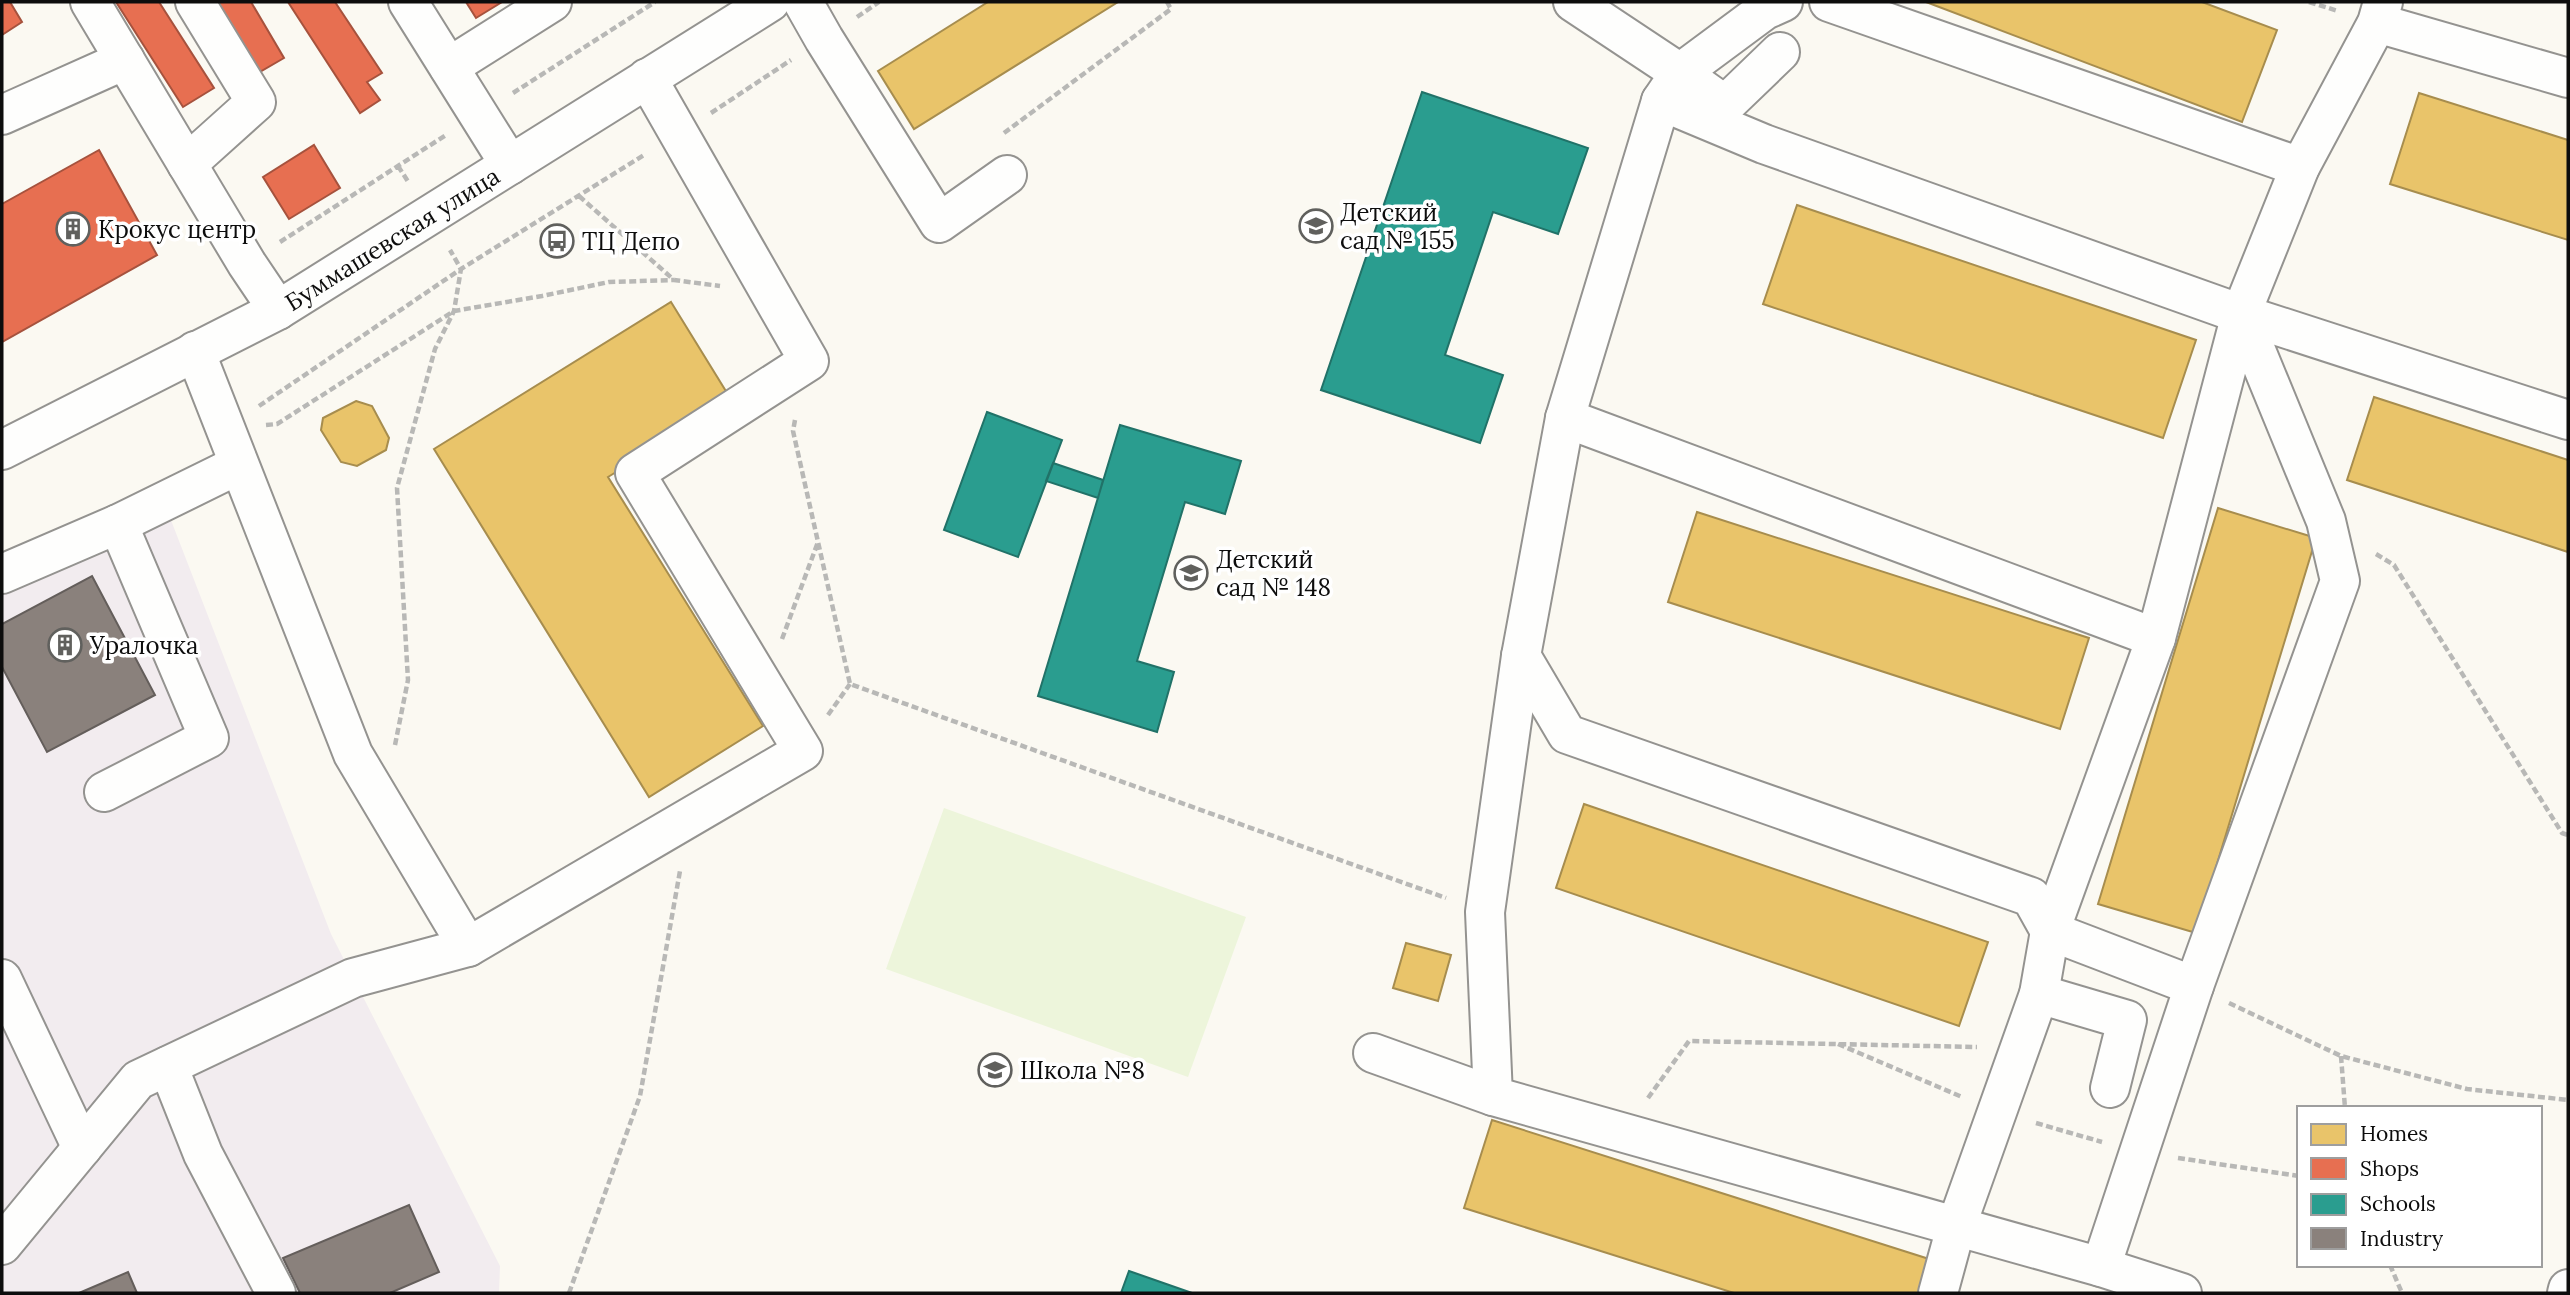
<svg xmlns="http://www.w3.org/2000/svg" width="2570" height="1295" font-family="Lora,serif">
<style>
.industrial{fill:#f2ecef}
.pitch{fill:#edf5db}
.homes{fill:#e9c46a;stroke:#a78d4e;stroke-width:2}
.shops{fill:#e76f51;stroke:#a6523d;stroke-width:2}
.schools{fill:#2a9d8f;stroke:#217268;stroke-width:2}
.industry{fill:#8a817c;stroke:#645e5b;stroke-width:2}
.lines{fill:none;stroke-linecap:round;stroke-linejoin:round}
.minor-casing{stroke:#949390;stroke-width:42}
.path{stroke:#b8b8b6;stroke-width:4.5;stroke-dasharray:7 3.5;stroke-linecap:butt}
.minor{stroke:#fefefd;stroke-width:38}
.labels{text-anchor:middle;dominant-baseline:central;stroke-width:7;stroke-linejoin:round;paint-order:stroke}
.poi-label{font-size:24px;fill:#0d0d0d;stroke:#fff;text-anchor:start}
.street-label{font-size:24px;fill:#0d0d0d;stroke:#fff}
</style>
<rect width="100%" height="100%" fill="#fbf9f2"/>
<path class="industrial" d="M157,484L331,934L500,1266L499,1293H2V558Z"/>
<path class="pitch" d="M944,808L1246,917L1188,1077L886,969Z"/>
<path class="homes" d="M988,2H1118L914,129L878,71Z
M1926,2H2202L2277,30L2242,122Z
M2419,93L2568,140V240L2390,184Z
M1797,205L2196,340L2163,438L1763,304Z
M671,302L732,401L608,477L763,726L649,797L434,449Z
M2374,397L2568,460V552L2347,480Z
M356,401L372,406L389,438L386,450L357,466L341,462L321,430L323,418Z
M2218,508L2316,538L2196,933L2098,904Z
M1697,512L2089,638L2060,729L1668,602Z
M1584,804L1988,942L1959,1026L1556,888Z
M1406,943L1451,955L1438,1001L1393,988Z
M1492,1120L1929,1259L1918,1293H1734L1464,1208Z"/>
<path class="shops" d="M2,2H10L22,22L2,35Z
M116,2H159L214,88L183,107Z
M208,2H251L284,58L253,76Z
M288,2H335L382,73L367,82L380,100L360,113Z
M466,2H502L476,18Z
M314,145L340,188L289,219L263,177Z
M99,150L157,255L2,342V204Z"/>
<path class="schools" d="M1422,92L1588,148L1558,234L1493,212L1445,355L1503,375L1480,443L1321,390Z
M987,412L1062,440L1018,557L944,530Z
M1120,425L1241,461L1225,514L1185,502L1137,661L1174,672L1157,732L1038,696Z
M1053,463L1103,480L1098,498L1046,481Z
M1129,1271L1192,1293H1121Z"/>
<path class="industry" d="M92,576L155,695L47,752L2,667V624Z
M409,1205L439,1272L390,1293H300L283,1258Z
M128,1272L137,1293H79Z"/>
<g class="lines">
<defs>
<g id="minor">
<path d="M90,2L247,264L278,310"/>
<path d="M408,2L510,165"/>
<path d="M803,2L824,39L939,223L1007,175"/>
<path d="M1573,2L1680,73L1661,101L1565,418L1521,656L1485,912L1493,1096L2101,1267L2182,1293"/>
<path d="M1829,2L2300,167"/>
<path d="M2377,23L2568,78"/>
<path d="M1780,52L1725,105L1680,73L1765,10L1783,2"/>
<path d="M449,67L552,2"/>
<path d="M1661,101L1764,144L2241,314L2568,420"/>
<path d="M2,115L125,60"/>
<path d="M187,164L256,102L195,2"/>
<path d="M1565,418L2156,638"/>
<path id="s1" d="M2,450L278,310L770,2"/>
<path d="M2,574L118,524L238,465"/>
<path d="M1521,656L1567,734L2031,897L2050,931L2194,986"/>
<path d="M104,792L209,738L118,524"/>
<path d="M468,947L803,751L635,473L809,361L647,78"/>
<path d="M2,979L82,1148"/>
<path d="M2039,994L2127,1020L2110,1088"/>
<path d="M1373,1053L1493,1096"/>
<path d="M168,1066L203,1154L276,1293"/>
<path d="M2,1245L138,1080L353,978L468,947L353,754L195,351"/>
<path d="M2101,1267L2194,986L2340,581L2326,521L2241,314"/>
<path d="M1938,1293L1956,1227L2039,994L2050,931L2156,638L2241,314L2300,167L2377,23L2383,2"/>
<path d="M2567,1293L2568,1289"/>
</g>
</defs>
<use href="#minor" class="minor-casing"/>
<path class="path" d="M2309,2L2338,11
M857,17L879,2
M513,93L655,2
M711,113L791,60
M1004,133L1171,9L1167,2
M398,166L409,183
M579,196L674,280L720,286
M280,242L446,135
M259,406L461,269L644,155
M795,420L793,431L850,684L1446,898
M266,425L277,424L454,311L542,296L609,282L674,280
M2376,554L2394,565L2562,833L2568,835
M782,639L818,542
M828,715L850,684
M395,745L408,680L397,488L435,349L454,311L461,269L450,250
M2229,1003L2341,1056L2467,1089L2568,1100
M1838,1044L1962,1097
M2341,1056L2345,1108
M1648,1098L1689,1041L1977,1047
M2036,1123L2102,1142
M2178,1158L2299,1176
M2390,1265L2402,1293
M569,1293L640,1096L680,871"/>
<use href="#minor" class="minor"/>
</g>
<defs>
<symbol id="school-ring" viewBox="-11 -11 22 22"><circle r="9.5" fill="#fff" stroke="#60605d" stroke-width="1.5"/><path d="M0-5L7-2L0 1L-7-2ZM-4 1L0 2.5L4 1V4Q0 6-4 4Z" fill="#60605d"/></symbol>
<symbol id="building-ring" viewBox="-11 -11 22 22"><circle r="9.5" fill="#fff" stroke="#60605d" stroke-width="1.5"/><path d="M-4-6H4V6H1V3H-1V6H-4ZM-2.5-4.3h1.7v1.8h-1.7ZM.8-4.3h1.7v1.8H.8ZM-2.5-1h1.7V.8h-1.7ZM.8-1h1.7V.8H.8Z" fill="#60605d"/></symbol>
<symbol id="bus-ring" viewBox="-11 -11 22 22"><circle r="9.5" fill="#fff" stroke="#60605d" stroke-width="1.5"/><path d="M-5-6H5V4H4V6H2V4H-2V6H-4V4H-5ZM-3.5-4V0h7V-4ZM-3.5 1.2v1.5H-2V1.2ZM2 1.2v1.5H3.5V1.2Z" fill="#60605d"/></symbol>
</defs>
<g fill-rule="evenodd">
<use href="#school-ring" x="1297" y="207" width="38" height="38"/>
<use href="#building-ring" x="54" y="210" width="38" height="38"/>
<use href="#bus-ring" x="538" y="222" width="38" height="38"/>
<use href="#school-ring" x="1172" y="554" width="38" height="38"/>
<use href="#building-ring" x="46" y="626" width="38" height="38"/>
<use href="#school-ring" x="976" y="1051" width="38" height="38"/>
</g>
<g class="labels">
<g class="poi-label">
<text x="1340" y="212">Детский<tspan x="1340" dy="28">сад № 155</tspan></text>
<text x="98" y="229">Крокус центр</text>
<text x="582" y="241">ТЦ Депо</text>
<text x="1216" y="559">Детский<tspan x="1216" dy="28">сад № 148</tspan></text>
<text x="90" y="645">Уралочка</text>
<text x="1020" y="1070">Школа №8</text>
</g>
<g class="street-label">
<text stroke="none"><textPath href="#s1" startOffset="444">Буммашевская улица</textPath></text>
</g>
</g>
<rect width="2570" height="1295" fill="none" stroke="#0d0d0d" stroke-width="7"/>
<rect x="2297" y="1106" width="245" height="161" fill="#ffffff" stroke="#9e9e9e" stroke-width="2"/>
<rect x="2311" y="1124" width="35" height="21" fill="#e9c46a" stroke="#9e9e9e" stroke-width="2"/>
<text x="2360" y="1141" font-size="21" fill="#0d0d0d">Homes</text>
<rect x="2311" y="1158" width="35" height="21" fill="#e76f51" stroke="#9e9e9e" stroke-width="2"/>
<text x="2360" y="1176" font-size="21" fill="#0d0d0d">Shops</text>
<rect x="2311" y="1194" width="35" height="21" fill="#2a9d8f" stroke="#9e9e9e" stroke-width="2"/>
<text x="2360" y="1211" font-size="21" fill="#0d0d0d">Schools</text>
<rect x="2311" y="1228" width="35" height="21" fill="#8a817c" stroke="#9e9e9e" stroke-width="2"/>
<text x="2360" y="1246" font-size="21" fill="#0d0d0d">Industry</text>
</svg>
